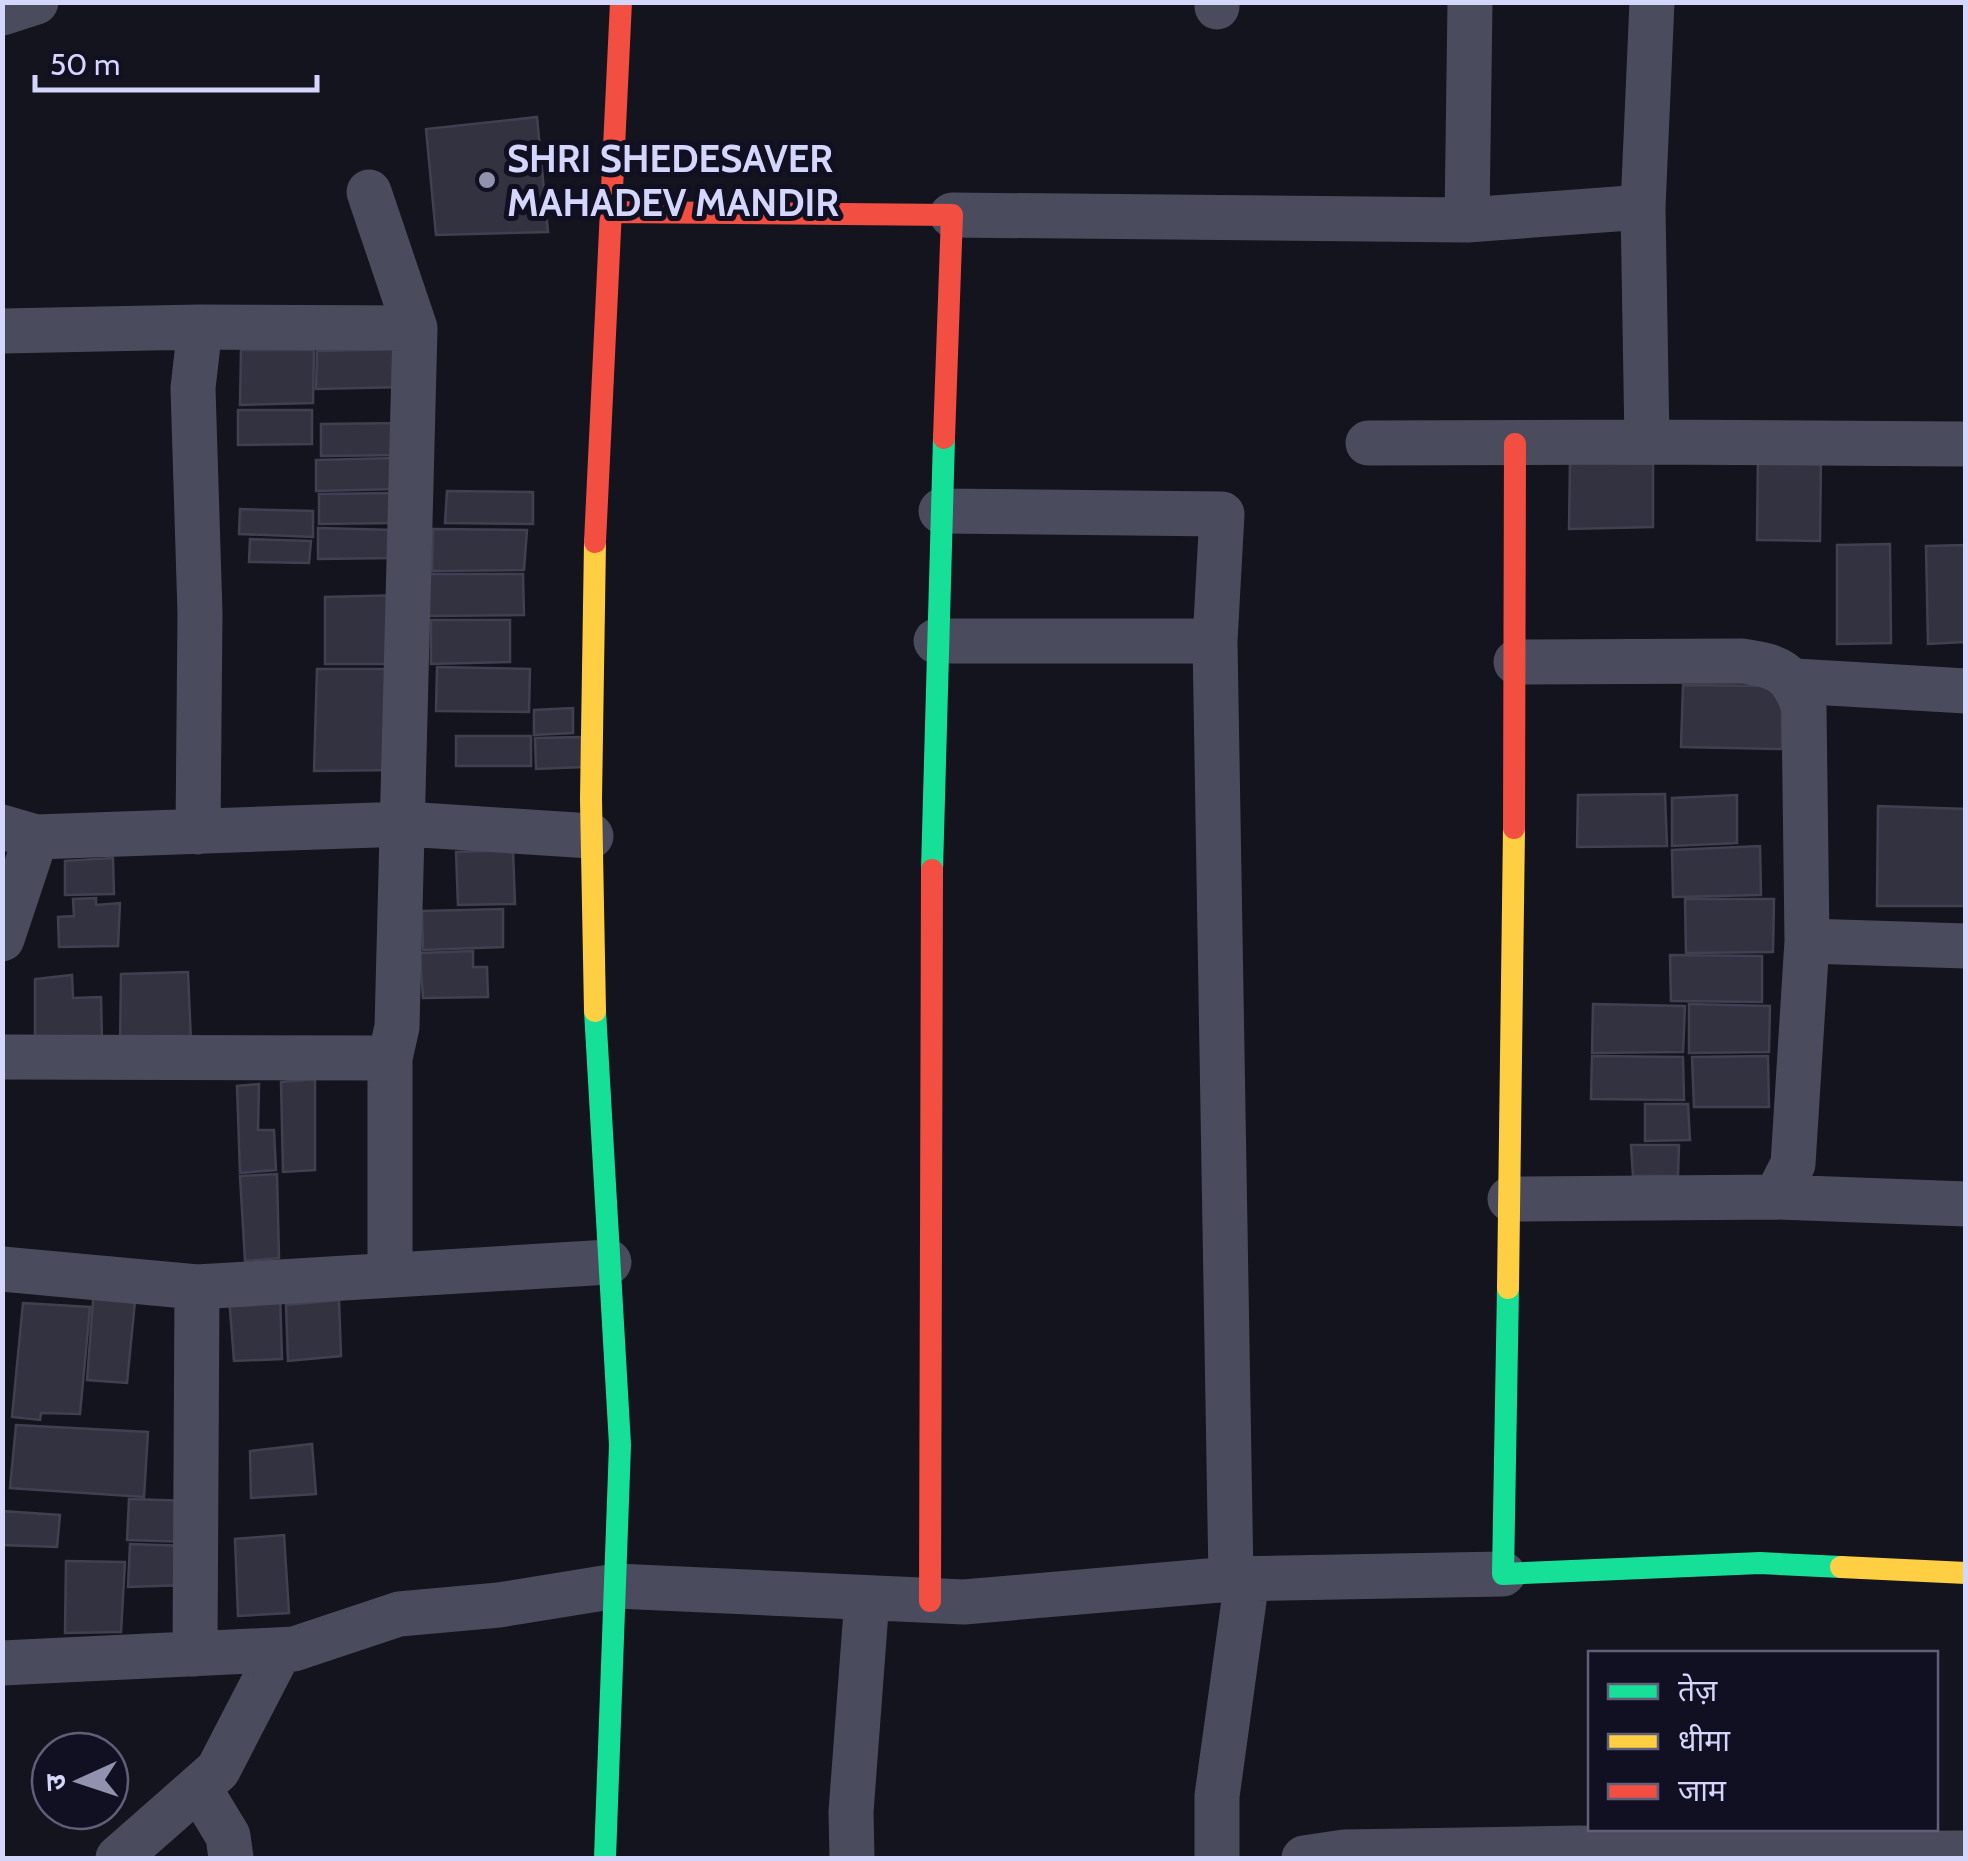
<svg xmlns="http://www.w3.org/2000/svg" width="1968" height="1861" font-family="Cabin,'Noto Sans Devanagari',sans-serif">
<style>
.building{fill:#323240;stroke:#404051;stroke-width:2.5}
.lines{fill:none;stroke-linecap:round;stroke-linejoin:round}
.street{stroke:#4a4c5d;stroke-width:45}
.fast{stroke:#16e098;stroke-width:22}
.slow{stroke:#ffcf43;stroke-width:22}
.jam{stroke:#f24e42;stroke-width:22}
.poi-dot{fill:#9192ae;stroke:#111022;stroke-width:4}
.labels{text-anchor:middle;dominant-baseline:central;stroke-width:10;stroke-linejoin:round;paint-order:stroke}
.poi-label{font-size:38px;font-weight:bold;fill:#d5d6fb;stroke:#111022;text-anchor:start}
</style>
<rect width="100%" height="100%" fill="#14141e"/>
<path class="building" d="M537,117L548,232L436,235L426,129Z
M405,349L404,387L316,389L317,351Z
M241,350H314L313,403L240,405Z
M238,410H312V444L238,445Z
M404,423V455L321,456V424Z
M1758,453L1821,454L1820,541L1757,540Z
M396,458L397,489L316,491V460Z
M1570,462L1653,464V527L1569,529Z
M447,491L533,492V524L445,523Z
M397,493L399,523L319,524V494Z
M240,509L313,511V537L239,534Z
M318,528L395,530L396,558L318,559Z
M433,529L527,530L524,570L432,571Z
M250,539L311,541L309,563L249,562Z
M1890,544L1891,643L1837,644V545Z
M1966,545V658H1965L1964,642L1928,644L1926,546Z
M425,574H523L524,615L426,616Z
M405,595L404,664H325V597Z
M431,620H510V662L431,664Z
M437,667L530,669L529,712L436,711Z
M317,669H405L401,770L314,771Z
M1683,685L1782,686V749L1681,747Z
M573,708V733L534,735V710Z
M456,736H531V766H456Z
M581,737L583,767L536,769L535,738Z
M1665,794L1667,846L1577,847L1578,795Z
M1737,795V843L1672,846V798Z
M1878,806L1966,809V906H1877Z
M1760,846L1761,895L1673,897L1672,850Z
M513,850L515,904L458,905L456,852Z
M113,858L114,894L65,895V861Z
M96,898V905L120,903L118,946L59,947L58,917L74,916L73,899Z
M1685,899H1774L1773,952L1686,953Z
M503,909V947L423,950L422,911Z
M473,951V967H487L488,997L423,998L420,953Z
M1670,955L1762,956V1002L1671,1001Z
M188,972L191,1042L120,1044L121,974Z
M72,975L73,998L101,997L102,1042L35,1044V979Z
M1593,1004L1685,1006L1683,1052L1592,1053Z
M1689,1004L1770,1006L1769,1052L1689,1053Z
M1592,1056L1683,1057L1684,1100L1591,1099Z
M1768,1056L1769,1107H1694L1692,1057Z
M315,1079V1170L283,1172L281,1082Z
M259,1084L258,1130H274L276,1170L240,1173L237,1086Z
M1645,1104H1688L1690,1140L1645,1141Z
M1631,1145H1679L1678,1176H1633Z
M277,1174L279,1258L245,1261L240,1176Z
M94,1289L136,1291L127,1383L87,1380Z
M280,1293L282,1359L234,1361L229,1297Z
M339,1300L341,1356L288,1361L286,1305Z
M23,1303L90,1307L80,1414L41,1413L40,1420L12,1417Z
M16,1425L148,1432L144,1497L10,1488Z
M312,1444L316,1494L251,1498L250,1451Z
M129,1499L191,1501L189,1542L127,1540Z
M2,1511L60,1515L57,1547L2,1545Z
M284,1535L289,1613L238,1616L235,1539Z
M130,1544L189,1546L187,1585L128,1587Z
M66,1561L125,1562L121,1632L65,1633Z"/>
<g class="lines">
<path class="street" d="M1217,2V7
M2,13L36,2
M369,192L415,328L397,1027L390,1058V1275
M952,215L1467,220L1643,207L1652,2
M1467,220L1470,2
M2,331L200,327
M1647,442L1962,444
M1368,443L1647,442L1643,207
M941,511L1222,514L1215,641L1231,1579
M936,641H1215
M1795,681L1966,691
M2,827L36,837L405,824L591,836
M198,832L200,613L193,388L200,327L415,328
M2,939L36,837
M1807,941L1966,946
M2,1057L390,1058
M1776,1197L1966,1204
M1510,1199L1776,1197L1793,1164L1807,941L1804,708C1792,672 1779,666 1742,661L1516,662
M2,1269L197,1287L609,1262
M195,1654L197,1287
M2,1663L294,1649L399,1614L499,1605L616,1586L964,1602L1231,1579L1503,1574
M199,1788L228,1836L231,1858
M118,1858L218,1770L280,1650
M852,1858L851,1812L867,1598
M1217,1858V1796L1247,1579
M1304,1858L1344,1852L1579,1848L1729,1854L1966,1853"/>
<path class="fast" d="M932,870L944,438
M595,1011L620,1445L605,1858
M1508,1288L1503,1574L1760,1563L1841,1567"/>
<path class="slow" d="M595,1011L591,799L595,542
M1508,1288L1514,828
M1841,1567L1966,1573"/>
<path class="jam" d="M609,212L952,215L944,438
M595,542L621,2
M1514,828L1515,444
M930,1601L932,870"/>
</g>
<circle class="poi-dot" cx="487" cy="180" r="10"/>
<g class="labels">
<g class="poi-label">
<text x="507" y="158">SHRI SHEDESAVER<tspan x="507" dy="44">MAHADEV MANDIR</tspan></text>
</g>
</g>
<rect width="1968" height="1861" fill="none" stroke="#d5d6fb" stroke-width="10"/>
<rect x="1588" y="1651" width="350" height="180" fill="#111022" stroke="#5f5f79" stroke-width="2.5"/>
<rect x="1608" y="1684" width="50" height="15" fill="#16e098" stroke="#5f5f79" stroke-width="2.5"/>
<text x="1678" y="1701" font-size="30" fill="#d5d6fb">तेज़</text>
<rect x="1608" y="1734" width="50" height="15" fill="#ffcf43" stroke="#5f5f79" stroke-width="2.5"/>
<text x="1678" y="1751" font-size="30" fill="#d5d6fb">धीमा</text>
<rect x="1608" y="1784" width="50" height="15" fill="#f24e42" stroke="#5f5f79" stroke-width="2.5"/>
<text x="1678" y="1801" font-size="30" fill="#d5d6fb">जाम</text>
<g transform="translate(80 1781) rotate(267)"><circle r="48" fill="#111022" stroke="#5f5f79" stroke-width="2.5"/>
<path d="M0-8L18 38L0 25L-18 38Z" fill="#9192ae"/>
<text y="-15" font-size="28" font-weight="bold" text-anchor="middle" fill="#d5d6fb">उ</text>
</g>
<path d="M35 75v15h282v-15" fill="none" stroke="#d5d6fb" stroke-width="5"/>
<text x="50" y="75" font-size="30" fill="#d5d6fb" stroke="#111022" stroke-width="8" paint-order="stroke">50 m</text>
</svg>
